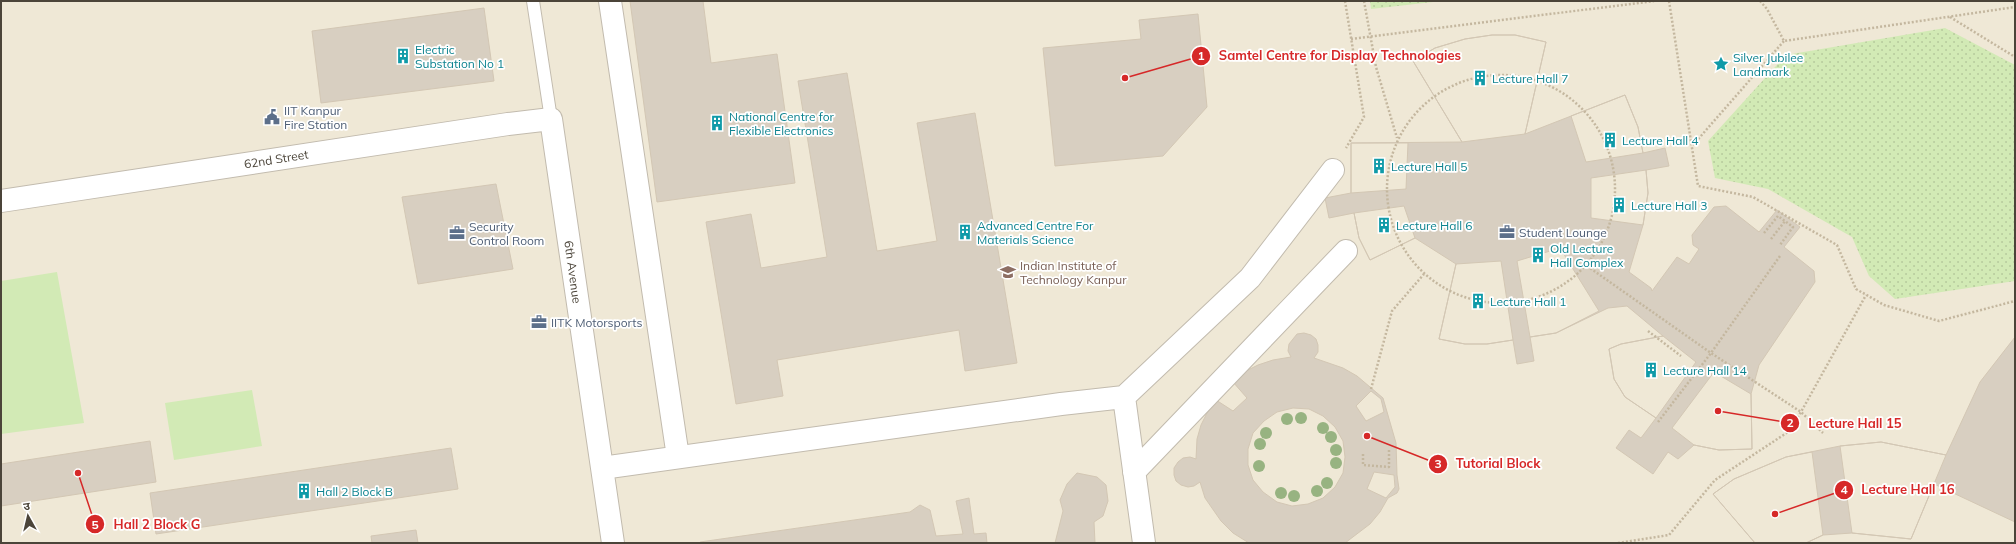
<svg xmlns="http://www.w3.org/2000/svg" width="2016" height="544" font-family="Mulish,'Noto Sans Devanagari',sans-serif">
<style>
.education{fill:#efe8d6}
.grass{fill:url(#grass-dots)}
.garden{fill:#d2eab5}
.building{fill:#d8cfc1;stroke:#d3c7b4;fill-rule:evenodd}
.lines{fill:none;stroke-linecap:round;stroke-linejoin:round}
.lane-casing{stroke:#c2bbae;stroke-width:14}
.street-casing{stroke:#c2bbae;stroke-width:24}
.path{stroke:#c4b79f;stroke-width:2.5;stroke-dasharray:2 2;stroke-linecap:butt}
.lane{stroke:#fff;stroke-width:12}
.street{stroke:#fff;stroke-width:22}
.tree{fill:#97b381}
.labels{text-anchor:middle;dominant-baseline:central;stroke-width:3.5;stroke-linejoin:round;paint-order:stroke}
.culture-label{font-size:12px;fill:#0d838f;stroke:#fff;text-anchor:start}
.service-label{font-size:12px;fill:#4e5e75;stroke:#fff;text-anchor:start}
.street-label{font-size:12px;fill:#4b4439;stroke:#fff}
.education-label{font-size:12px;fill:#785e54;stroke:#fff;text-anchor:start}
.leader{fill:none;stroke:#d62828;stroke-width:1.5}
.callout-dot{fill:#d62828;stroke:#fff;stroke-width:1.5}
.mark-label{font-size:12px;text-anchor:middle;font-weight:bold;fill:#fff}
.callout-label{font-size:13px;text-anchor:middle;font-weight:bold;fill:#d62828;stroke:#fff;stroke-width:3.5;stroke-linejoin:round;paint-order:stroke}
</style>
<defs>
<pattern id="grass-dots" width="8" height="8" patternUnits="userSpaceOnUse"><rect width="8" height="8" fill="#d2eab5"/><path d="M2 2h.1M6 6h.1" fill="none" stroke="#b6ca9c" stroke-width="1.8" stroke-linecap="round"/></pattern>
</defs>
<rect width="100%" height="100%" fill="#f6f3ec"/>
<path class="education" d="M1,1H2015V543H1Z"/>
<path class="grass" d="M1370,1H1442L1371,9Z
M1945,28L2015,65V281L1895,299L1869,276L1852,237L1768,189L1715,178L1708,141L1786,55Z"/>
<path class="garden" d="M57,272L84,423L1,434V281Z
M252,390L262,446L174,460L165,403Z"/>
<path class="building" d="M630,1H703L711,63L777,54L795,183L657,202Z
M484,8L494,81L321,103L312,31Z
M1198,14L1207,107L1163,156L1055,166L1043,48L1141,39L1139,20Z
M1492,35H1515L1546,42L1525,134L1625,95L1638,127L1643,153L1665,148L1669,166L1646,170L1648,193L1643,225L1629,272L1651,288L1652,291L1677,257L1689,264L1699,249L1693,245L1692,235L1714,207L1726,206L1759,232L1777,210L1800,227L1784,247L1814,271L1815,282L1759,365L1751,394L1752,449L1719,450L1694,445L1678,459L1668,452L1653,474L1616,448L1629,430L1641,438L1656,418L1625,397L1614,379L1609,349L1621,344L1663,336L1627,306L1608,308L1556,333L1530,337L1534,361L1517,364L1513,340L1487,344H1465L1439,339L1456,264L1415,238L1370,260L1359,238L1354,213L1329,218L1325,198L1351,193V143L1462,142L1413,61L1435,48L1465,39Z
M1492,35H1515L1546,42L1525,134L1462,142L1413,61L1435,48L1465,39Z
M847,73L877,251L937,241L917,123L975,113L1017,363L965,371L959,330L777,360L783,396L736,404L706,222L751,214L761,268L827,257L798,81Z
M1625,95L1638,127L1643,153L1586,162L1571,116Z
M1351,143H1408L1406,189L1351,193Z
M1646,170L1648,193L1643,225L1591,218V178Z
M496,184L513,269L418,284L402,197Z
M1404,206L1415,238L1370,260L1359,238L1354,213Z
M1560,248L1599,311L1556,333L1530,337L1517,261Z
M1501,261L1513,340L1487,344H1465L1439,339L1456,264Z
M1304,333L1311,335L1316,339L1318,345V352L1314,358L1343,368L1357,376L1383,398L1396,443L1397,475L1399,489L1397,493L1388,498L1380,512L1370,524L1345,543H1249L1233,533L1221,521L1205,498L1200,482L1194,486L1188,487L1181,485L1176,481L1174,475V468L1178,462L1183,458L1190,457L1196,459L1197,439L1201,425L1220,387L1229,383L1244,372L1258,365L1273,360L1291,357L1288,351L1289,344L1297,334ZM1233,382L1247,398L1233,411L1216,400L1221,388ZM1371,391L1381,399L1384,412L1366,421L1356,406ZM1293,408L1309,409L1323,416L1335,427L1343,441L1345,457L1343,473L1335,487L1323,498L1308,504L1292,506L1277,502L1263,492L1253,480L1248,465V449L1253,433L1264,421L1277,412ZM1374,472L1394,475L1395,487L1386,498L1367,489Z
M1663,336L1696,362L1656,418L1625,397L1614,379L1609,349L1621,344Z
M2015,337V522L1934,484L1911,539L1852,533L1823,535L1806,543H1755L1713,494L1734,479L1786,457L1840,446L1881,442L1946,455L1980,382Z
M1714,372L1751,394L1752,449L1719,450L1694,445L1672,428Z
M150,441L156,482L1,506V464Z
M1881,442L1946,455L1911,539L1852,533L1840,446Z
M451,448L458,489L156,534L150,493Z
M1812,452L1823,535L1806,543H1755L1713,494L1734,479L1786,457Z
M1077,473L1097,477L1106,485L1108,501L1103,516L1094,522L1095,543H1055L1063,511L1060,500L1067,484Z
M969,498L974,534L986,533L987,543H700V542L910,512L920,505L930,510L936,536L963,534L956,501Z
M416,530L418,543H372L371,536Z"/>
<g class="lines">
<defs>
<path id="lane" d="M533,1L551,119"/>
<path id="street" d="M610,1L678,457
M1,201L508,124L551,119L613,543
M1124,397L1144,543
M602,468L1061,404L1124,397L1250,278L1333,170
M1134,472L1346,251"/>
</defs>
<use href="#lane" class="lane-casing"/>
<use href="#street" class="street-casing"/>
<path class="path" d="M1345,1L1364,117L1346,148
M1364,1L1376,67L1397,138
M1669,1L1698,186L1753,197L1837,245L1856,289L1884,305L1939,321L2015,301
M1760,1L1767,9L1784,41L2015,7
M1950,17L2015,57
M1351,39L1654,1
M1387 189a114 114 0 1 1 228 0a114 114 0 1 1-228 0Z
M1693,145L1784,41
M1764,233L1778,216L1793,227L1780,245
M1771,239L1785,221
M1587,266L1711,353L1801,412L1823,433
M1648,331L1681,356
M1371,389L1392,311L1424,274
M1658,422L1711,353L1780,256
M1363,454V465L1389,467V449
M1618,543L1669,535L1715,480L1788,432L1801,412L1866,295"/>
<use href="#lane" class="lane"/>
<use href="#street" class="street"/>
</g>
<g class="tree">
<circle cx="1301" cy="418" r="6"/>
<circle cx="1287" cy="419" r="6"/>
<circle cx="1323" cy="428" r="6"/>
<circle cx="1266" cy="433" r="6"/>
<circle cx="1331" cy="437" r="6"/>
<circle cx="1260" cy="444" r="6"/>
<circle cx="1336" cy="450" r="6"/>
<circle cx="1336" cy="463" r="6"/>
<circle cx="1259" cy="466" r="6"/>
<circle cx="1327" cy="483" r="6"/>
<circle cx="1317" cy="491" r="6"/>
<circle cx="1281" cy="493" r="6"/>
<circle cx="1294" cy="496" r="6"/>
</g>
<defs>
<symbol id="building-bare" viewBox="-9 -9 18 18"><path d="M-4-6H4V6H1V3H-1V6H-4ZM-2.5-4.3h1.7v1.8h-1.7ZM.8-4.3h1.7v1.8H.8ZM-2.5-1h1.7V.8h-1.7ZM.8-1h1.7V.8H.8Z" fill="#0f9aa8" stroke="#fff" stroke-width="2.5" paint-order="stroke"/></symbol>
<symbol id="sight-bare" viewBox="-9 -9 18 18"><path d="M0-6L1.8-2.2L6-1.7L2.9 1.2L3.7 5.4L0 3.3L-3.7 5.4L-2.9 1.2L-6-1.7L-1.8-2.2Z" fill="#0f9aa8" stroke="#fff" stroke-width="2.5" paint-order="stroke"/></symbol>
<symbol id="civic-bare" viewBox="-9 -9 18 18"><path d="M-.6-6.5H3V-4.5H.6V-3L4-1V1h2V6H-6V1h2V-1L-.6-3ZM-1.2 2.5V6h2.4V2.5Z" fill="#5c6f8a" stroke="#fff" stroke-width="2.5" paint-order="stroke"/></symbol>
<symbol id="office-bare" viewBox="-9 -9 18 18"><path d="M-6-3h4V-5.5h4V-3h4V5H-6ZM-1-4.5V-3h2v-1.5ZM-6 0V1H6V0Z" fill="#5c6f8a" stroke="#fff" stroke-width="2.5" paint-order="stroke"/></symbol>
<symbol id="university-bare" viewBox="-9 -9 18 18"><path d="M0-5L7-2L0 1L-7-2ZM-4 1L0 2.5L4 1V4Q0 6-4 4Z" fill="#8d6e63" stroke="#fff" stroke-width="2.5" paint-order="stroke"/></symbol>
</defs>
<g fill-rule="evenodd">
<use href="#building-bare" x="392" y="45" width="22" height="22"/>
<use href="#sight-bare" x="1710" y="53" width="22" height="22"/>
<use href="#building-bare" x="1469" y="67" width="22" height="22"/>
<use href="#civic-bare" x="261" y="106" width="22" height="22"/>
<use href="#building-bare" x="706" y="112" width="22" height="22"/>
<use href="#building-bare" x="1599" y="129" width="22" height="22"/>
<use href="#building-bare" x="1368" y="155" width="22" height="22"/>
<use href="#building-bare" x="1608" y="194" width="22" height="22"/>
<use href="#building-bare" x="1373" y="214" width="22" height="22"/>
<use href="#building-bare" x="954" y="221" width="22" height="22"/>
<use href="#office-bare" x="1496" y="221" width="22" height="22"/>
<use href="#office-bare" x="446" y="222" width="22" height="22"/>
<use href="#building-bare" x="1527" y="244" width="22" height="22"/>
<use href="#university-bare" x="997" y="261" width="22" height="22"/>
<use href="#building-bare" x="1467" y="290" width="22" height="22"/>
<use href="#office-bare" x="528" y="311" width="22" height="22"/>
<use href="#building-bare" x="1640" y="359" width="22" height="22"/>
<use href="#building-bare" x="293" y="480" width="22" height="22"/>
</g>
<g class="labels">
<g class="culture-label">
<text x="415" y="49">Electric<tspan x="415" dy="14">Substation No 1</tspan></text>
<text x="1733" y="57">Silver Jubilee<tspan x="1733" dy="14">Landmark</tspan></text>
<text x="1492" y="78">Lecture Hall 7</text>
<text x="729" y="116">National Centre for<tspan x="729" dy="14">Flexible Electronics</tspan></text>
<text x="1622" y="140">Lecture Hall 4</text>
<text x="1391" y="166">Lecture Hall 5</text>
<text x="1631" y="205">Lecture Hall 3</text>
<text x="977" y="225">Advanced Centre For<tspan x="977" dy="14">Materials Science</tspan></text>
<text x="1396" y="225">Lecture Hall 6</text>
<text x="1550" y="248">Old Lecture<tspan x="1550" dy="14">Hall Complex</tspan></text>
<text x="1490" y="301">Lecture Hall 1</text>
<text x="1663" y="370">Lecture Hall 14</text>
<text x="316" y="491">Hall 2 Block B</text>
</g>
<g class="service-label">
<text x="284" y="110">IIT Kanpur<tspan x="284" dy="14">Fire Station</tspan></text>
<text x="469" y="226">Security<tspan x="469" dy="14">Control Room</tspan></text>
<text x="1519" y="232">Student Lounge</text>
<text x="551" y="322">IITK Motorsports</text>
</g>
<g class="street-label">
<text transform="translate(276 159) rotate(-9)">62nd Street</text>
<text transform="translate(573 272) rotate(82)">6th Avenue</text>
</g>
<g class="education-label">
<text x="1020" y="265">Indian Institute of<tspan x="1020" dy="14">Technology Kanpur</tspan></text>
</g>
</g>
<path class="leader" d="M1125 78L1201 56M1718 411L1790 423M1367 436L1438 464M1775 514L1844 490M78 473L95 524"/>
<g class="callout-dot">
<circle cx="1125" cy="78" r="4"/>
<circle cx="1718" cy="411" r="4"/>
<circle cx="1367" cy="436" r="4"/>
<circle cx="1775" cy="514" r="4"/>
<circle cx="78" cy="473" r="4"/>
<circle cx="1201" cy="56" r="10"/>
<circle cx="1790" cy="423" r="10"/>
<circle cx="1438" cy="464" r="10"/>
<circle cx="1844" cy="490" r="10"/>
<circle cx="95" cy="524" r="10"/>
</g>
<g class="mark-label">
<text x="1201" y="60">1</text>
<text x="1790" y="427">2</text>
<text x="1438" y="468">3</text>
<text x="1844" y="494">4</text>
<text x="95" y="529">5</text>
</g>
<g class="callout-label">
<text x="1340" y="60">Samtel Centre for Display Technologies</text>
<text x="1855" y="428">Lecture Hall 15</text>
<text x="1498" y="468">Tutorial Block</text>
<text x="1908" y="494">Lecture Hall 16</text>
<text x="157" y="529">Hall 2 Block G</text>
</g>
<rect width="2016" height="544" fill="none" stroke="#4b4439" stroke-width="4"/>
<g transform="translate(28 516) rotate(352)" stroke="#ffffff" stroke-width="3" paint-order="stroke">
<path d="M0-3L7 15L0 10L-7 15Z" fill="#4b4439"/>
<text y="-6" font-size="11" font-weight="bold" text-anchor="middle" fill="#4b4439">उ</text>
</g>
</svg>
